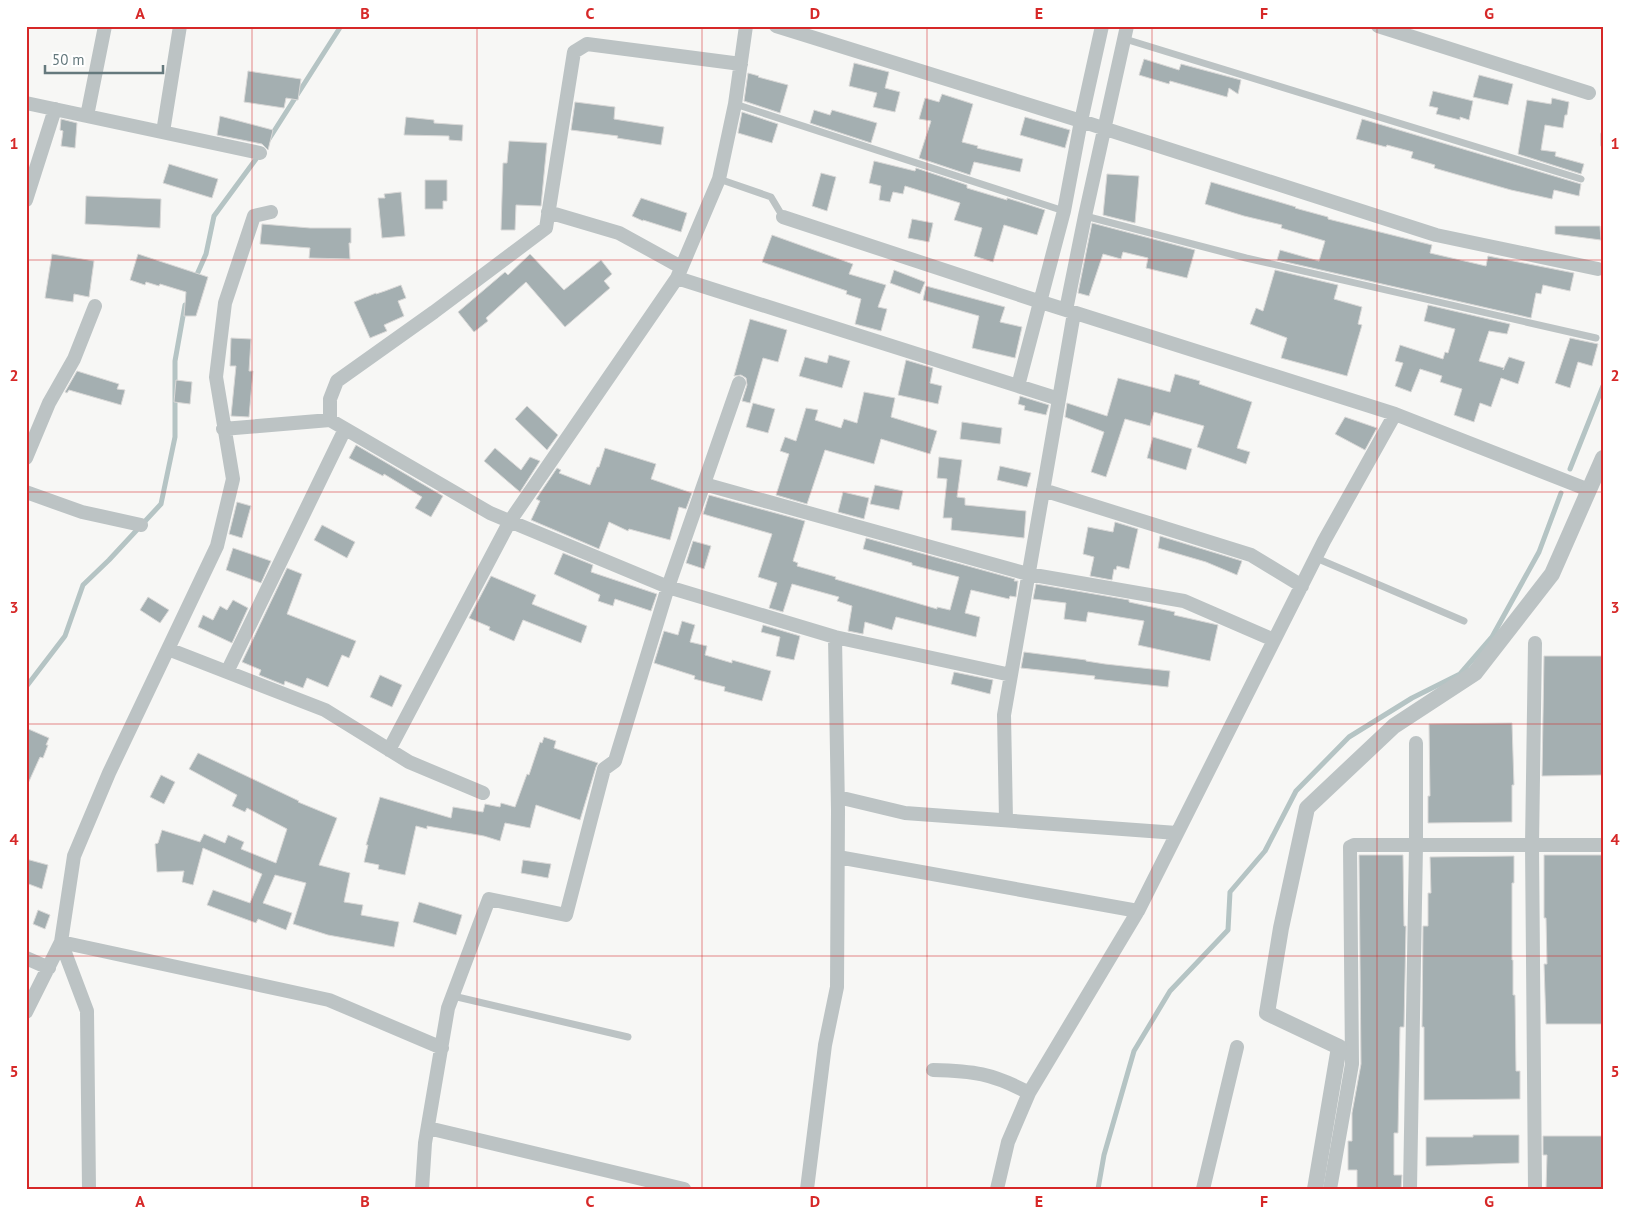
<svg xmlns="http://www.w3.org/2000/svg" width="1629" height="1215" font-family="'PT Sans',sans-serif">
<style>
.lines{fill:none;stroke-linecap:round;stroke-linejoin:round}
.stream{stroke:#b5c4c4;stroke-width:5}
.building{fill:#a4afb1;stroke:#d9d8d7}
.service{stroke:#bcc3c4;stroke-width:7}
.minor{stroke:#bcc3c4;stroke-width:14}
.tertiary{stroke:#bcc3c4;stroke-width:16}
.grid{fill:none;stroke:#d62828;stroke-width:1;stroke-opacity:0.55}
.neatline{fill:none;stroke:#d62828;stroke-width:2}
.grid-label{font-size:16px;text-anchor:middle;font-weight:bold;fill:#d62828}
</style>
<rect width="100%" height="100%" fill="#f7f7f5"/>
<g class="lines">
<path class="stream" d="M1603,134V145
M269,139L341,26
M195,279L206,254L214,216L259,155
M1570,469L1603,386
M26,687L65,636L83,585L109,560L161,504L175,437V361L185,305
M1098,1189L1104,1155L1134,1051L1170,991L1228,930L1230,892L1265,851L1296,791L1349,737L1412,698L1460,674L1492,637L1539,552L1561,493"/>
</g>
<path class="building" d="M1144,59L1179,70L1181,64L1241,80L1238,94L1229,88L1227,97L1170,81L1169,84L1139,75Z
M854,63L889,72L885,88L900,92L895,112L873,107L877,93L849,86Z
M248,71L301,79L298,100L286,98L284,108L244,102Z
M748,73L759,76L758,77L788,85L780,113L744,101Z
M1479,75L1513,84L1508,105L1473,97Z
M1433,91L1473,101L1469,120L1460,117V120L1436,114L1438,108L1429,106Z
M942,94L973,104L962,142L978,146L977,148L1023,159L1020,172L974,162L970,175L919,158L931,121L919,119L925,98L939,102Z
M1552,98L1569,102L1567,115H1565L1563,128L1545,125L1541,150L1556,152L1555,156L1584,164L1581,174L1518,154L1527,100L1551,104Z
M575,102L615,107L614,119L664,127L661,145L617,138L618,136L571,130Z
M814,110L830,115L832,110L877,123L871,143L810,123Z
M742,112L778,124L772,143L738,133Z
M220,116L273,130L268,150L262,144L217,135Z
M406,117L434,120V123L463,125L462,141L449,140V136L404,135Z
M1025,117L1070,130L1065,148L1020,135Z
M61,119L77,123L75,148L61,146L63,131L60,130Z
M1362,119L1581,184L1579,196L1554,190L1552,199L1511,190L1434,168L1435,165L1411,158L1413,152L1387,145L1386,147L1356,139Z
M509,141L547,143L541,206L516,205L515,230H501L503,163H507Z
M874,161L915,171L916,168L967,185V188L1007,200V198L1045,210L1037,235L1004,225L993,262L974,256L982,228L954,220L960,203L905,186L903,194L893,192L890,202L879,200L881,186L869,183Z
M169,164L218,179L212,198L163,183Z
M821,173L836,177L827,211L812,206Z
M1107,174L1139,176L1135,223L1103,215Z
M425,180H447V201H443V209H425Z
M1211,182L1296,207L1295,208L1328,217V219L1432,245L1430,253L1486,266L1488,256L1574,273L1570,291L1543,285L1541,294L1536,293L1531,318L1277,260L1280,250L1319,261L1325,241L1281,228L1282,225L1244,216L1205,204Z
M401,192L405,236L382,238L378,198H385L384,194Z
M86,196L161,199L160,228L85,224Z
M641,198L687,213L681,232L643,220V221L632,216Z
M912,219L933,223L929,242L908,238Z
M1092,223L1195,250L1187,278L1146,268L1148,258L1123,252L1121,259L1103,254L1089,296L1078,293Z
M262,224L310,228H351V243H349L350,259L309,258L310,248L260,244Z
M1555,226H1600L1601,240L1555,234Z
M772,235L853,264L849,274L886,285L878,307L887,309L881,331L855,324L861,299L846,294L847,291L762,262Z
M52,254L94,261L89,297L74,294L73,302L45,298Z
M138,254L208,277L196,316H184L186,292L160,284L159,286L146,282L145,285L130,280Z
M530,254L564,290L601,260L612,274L604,281L610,288L565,327L526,282L486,318L488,321L474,332L458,312L505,272L508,275Z
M894,270L925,282L920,294L890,283Z
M1275,270L1338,285L1334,299L1362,307L1358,324L1362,325L1347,376L1281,358L1287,338L1250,324L1256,308L1263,311Z
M401,285L406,298L398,301L404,316L384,325L387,331L370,338L354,302L376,293V294L385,291Z
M926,286L1005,307L1000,322L1022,327L1015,358L972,348L979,316L923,300Z
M1428,305L1510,324L1507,334L1489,331L1479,361L1504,368L1503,370L1509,357L1525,362L1518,384L1501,378L1491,407L1480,403L1474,422L1454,415L1462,389L1440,382L1442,376L1420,369L1411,392L1395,386L1403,363L1395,361L1400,345L1443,359L1445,352L1448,353L1455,329L1424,321Z
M750,319L787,330L778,362L763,358L750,403L742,401L747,385L746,378L741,375L734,376Z
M231,338L251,339L249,371H253L249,417L231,416L236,366H230Z
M1570,338L1598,344L1592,366L1578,362L1570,388L1555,383Z
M829,355L850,361L842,388L799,376L805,357L827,363Z
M906,360L933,368L930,383L942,386L938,404L898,395Z
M77,371L119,384L117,389L125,390L121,405L69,390L67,393L65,392Z
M1175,374L1200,381L1199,384L1252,402L1237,448L1250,452L1246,464L1197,447L1204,426L1154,412L1150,426L1125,419L1106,477L1091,472L1104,432L1065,417L1067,403L1107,416L1118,378L1170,392Z
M176,380L192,382L190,404L174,402Z
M864,392L895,398L891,417L937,431L930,454L881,439L874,464L825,450L807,504L776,495L789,454L780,451L785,437L796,441L806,408L818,410L815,420L841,428L844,419L857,423Z
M1020,396L1049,405L1046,415L1024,410L1025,406L1018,404Z
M753,403L775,409L768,433L746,427Z
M527,406L558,435L547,450L515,419Z
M1345,417L1377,428L1365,450L1335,434Z
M962,422L1002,428L1000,444L960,439Z
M1153,437L1192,449L1186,470L1147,458Z
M356,445L443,496L431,517L415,508L422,497L384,474L383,476L349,458Z
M495,448L521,470L530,457L540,461L520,492L484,461Z
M605,448L656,464L651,479L692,493L686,509L679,507L670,540L629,529L628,531L609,522L599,549L531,520L540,501L536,499L557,468L561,470L559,473L590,485L597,467H599Z
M939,457L962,460L957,497L965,498V505L1026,511L1024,538L951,530L952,518H943L947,479L937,478Z
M1000,466L1031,473L1027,487L997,480Z
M875,485L903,491L899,510L870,504Z
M843,492L869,498L864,519L838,512Z
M709,495L805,521L793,561L798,563L797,566L836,577L835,579L937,609V607L950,610L959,577L912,565V563L863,549L866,538L1015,579L1014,581H1018L1016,597L1010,596L1009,599L971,590L965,613L980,617L976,637L896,617L892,630L865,622L863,634L848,631L852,606L837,601L839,597L792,584L783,612L769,608L777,583L758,577L772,534L703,514Z
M237,502L251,506L242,538L229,534Z
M1115,522L1138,529L1129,569L1117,566L1116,570L1114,569L1112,580L1090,576L1094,557L1083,554L1088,527L1113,532Z
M322,525L355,542L347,558L314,540Z
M1160,536L1242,561L1237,575L1206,562L1158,548Z
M693,541L711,546L704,569L686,563Z
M233,548L271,561L261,583L226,570Z
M563,553L593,565L591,572L657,594L651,611L615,599L613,606L598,601L600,595L554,574Z
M287,568L302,574L287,614L356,641L349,658L342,655L328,687L307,678L303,688L285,681L284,685L259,675L261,670L242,662Z
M491,576L536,595L532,604L587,626L581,643L523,620L514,641L489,630L490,627L469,618Z
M1036,584L1129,600V602L1175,612L1174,615L1218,625L1210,661L1138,645L1144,621L1088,612L1086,622L1064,619L1066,603L1033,599Z
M148,597L169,610L160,623L140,610Z
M233,600L248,608L232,643L198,627L203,615L213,620L220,606L227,610Z
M682,621L695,625L690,642L707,646L705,655L732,663V660L771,671L762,701L724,691L725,687L694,679L695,676L654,663L664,631L678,635Z
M763,625L800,636L794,660L776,656L780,637L761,632Z
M1024,652L1086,660V661L1105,664L1170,671L1168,687L1094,679L1095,676L1021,668Z
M1544,656H1603V775L1542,776Z
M954,672L993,680L990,694L951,684Z
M380,675L402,685L392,707L370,697Z
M1512,723L1514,785H1512V822L1428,823V796H1430L1429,724Z
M26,728L49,738L46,745H48L43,758L40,757L26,788Z
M544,737L556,741L554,748L598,763L596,767L580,820L536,805L530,828L505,823L500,841L484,836L427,826V829L416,826L405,875L378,869L379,865L364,862L368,845H366L380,797L451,818L453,807L483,812L485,804L500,807L501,803L515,807L527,774L529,775L540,742L542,743Z
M198,753L299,801L298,802L337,818L319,865L350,873L344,902L363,905L361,915L399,922L394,947L328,935L293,924L306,883L275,875L263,903L292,913L286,930L258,919L256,923L207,905L213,890L250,903L262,874L203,848L193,885L182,882L184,871L157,872L155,844L158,843L162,830L200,842L204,834L225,843L228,835L244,842L241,849L276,863L287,829L247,808L245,812L232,806L237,795L189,769Z
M161,775L175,782L164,804L150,797Z
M1359,855H1403L1404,926H1406L1404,1027H1400L1398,1133H1394V1175H1402L1401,1189H1357V1170H1348V1141H1352V1113L1361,1064Z
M1544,855H1603V1024H1546L1544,964H1547L1546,918H1544Z
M1514,856V883H1512V960H1513V995H1515L1516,1071H1520V1099L1424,1100V1027H1422L1423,926H1428V893H1431L1430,857Z
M26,859L48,865L42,889L26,883Z
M523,860L551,864L548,878L521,873Z
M419,902L462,915L456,935L413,922Z
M38,910L50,915L45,929L33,924Z
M1473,1135H1519V1163L1426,1166V1137H1473Z
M1543,1136H1603V1189H1546L1547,1155H1543Z"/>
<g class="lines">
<path class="service" d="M1125,39L1581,179
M735,104L1064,211
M719,179L771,197L783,217
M1085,216L1246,258L1596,338
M1316,558L1464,621
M453,996L628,1037"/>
<path class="minor" d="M776,26L1081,121L1436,235L1598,269
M1378,26L1589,93
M26,103L260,153
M87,116L105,26
M163,132L180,26
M26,200L55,109
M548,212L619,233L681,267
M783,217L1041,302L1395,414L1589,490
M677,278L719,179L735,104L746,26
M1066,310L1085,216L1127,26
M1018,386L1064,211L1081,121L1102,26
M330,420V399L337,381L434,312L546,228L574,52L587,44L741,64
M223,429L330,420L490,513L668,587L835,637L1011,675
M26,458L49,403L74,359L95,306
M704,484L1028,574L1184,601L1274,640
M1043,490L1251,555L1302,586
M26,492L82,512L141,525
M1535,643L1532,845L1535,1189
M168,649L325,710L409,762L483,793
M227,672L345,429
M389,750L510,521L677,278L1059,399
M838,797L905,813L1177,833
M1006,820L1004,715L1074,313
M838,857L1138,911
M61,942L329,1000L442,1048
M61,942L87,1011L89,1189
M26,958L49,968
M26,1012L61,942L74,856L109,773L217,546L233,479L216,377L225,303L254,216L271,212
M933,1070C973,1071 992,1073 1029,1093
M428,1128L684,1189
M422,1189L425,1143L448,1008L489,899L566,915L604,769L615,761L668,587L739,383
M807,1189L825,1045L837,987L838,810L835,637
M997,1189L1008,1142L1029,1093L1138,911L1324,541L1395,414
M1203,1189L1237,1047
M1330,1189L1352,1064L1350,847L1354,845H1603
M1410,1189L1416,845V743"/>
<path class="tertiary" d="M1315,1189L1339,1047L1267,1013L1281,928L1307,808L1394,726L1475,673L1552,574L1603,458"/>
</g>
<path class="grid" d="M252,26V1189M477,26V1189M702,26V1189M927,26V1189M1152,26V1189M1377,26V1189M26,260H1603M26,492H1603M26,724H1603M26,956H1603"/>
<rect width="1629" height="1215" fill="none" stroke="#ffffff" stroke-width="55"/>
<path d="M45 65v8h118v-8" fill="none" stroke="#65797d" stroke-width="2.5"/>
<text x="52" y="65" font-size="15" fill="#65797d" stroke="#ffffff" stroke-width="4" paint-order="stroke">50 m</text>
<rect x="28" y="28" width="1574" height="1160" class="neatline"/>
<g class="grid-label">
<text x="140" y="19">A</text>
<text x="365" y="19">B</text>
<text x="590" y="19">C</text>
<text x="815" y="19">D</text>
<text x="1039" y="19">E</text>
<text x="1264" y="19">F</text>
<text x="1489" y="19">G</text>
<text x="14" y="149">1</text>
<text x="1615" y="149">1</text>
<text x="14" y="381">2</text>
<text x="1615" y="381">2</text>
<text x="14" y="613">3</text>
<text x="1615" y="613">3</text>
<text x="14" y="845">4</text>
<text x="1615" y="845">4</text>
<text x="14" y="1077">5</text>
<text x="1615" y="1077">5</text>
<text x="140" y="1207">A</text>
<text x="365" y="1207">B</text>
<text x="590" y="1207">C</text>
<text x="815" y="1207">D</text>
<text x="1039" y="1207">E</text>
<text x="1264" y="1207">F</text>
<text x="1489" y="1207">G</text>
</g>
</svg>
